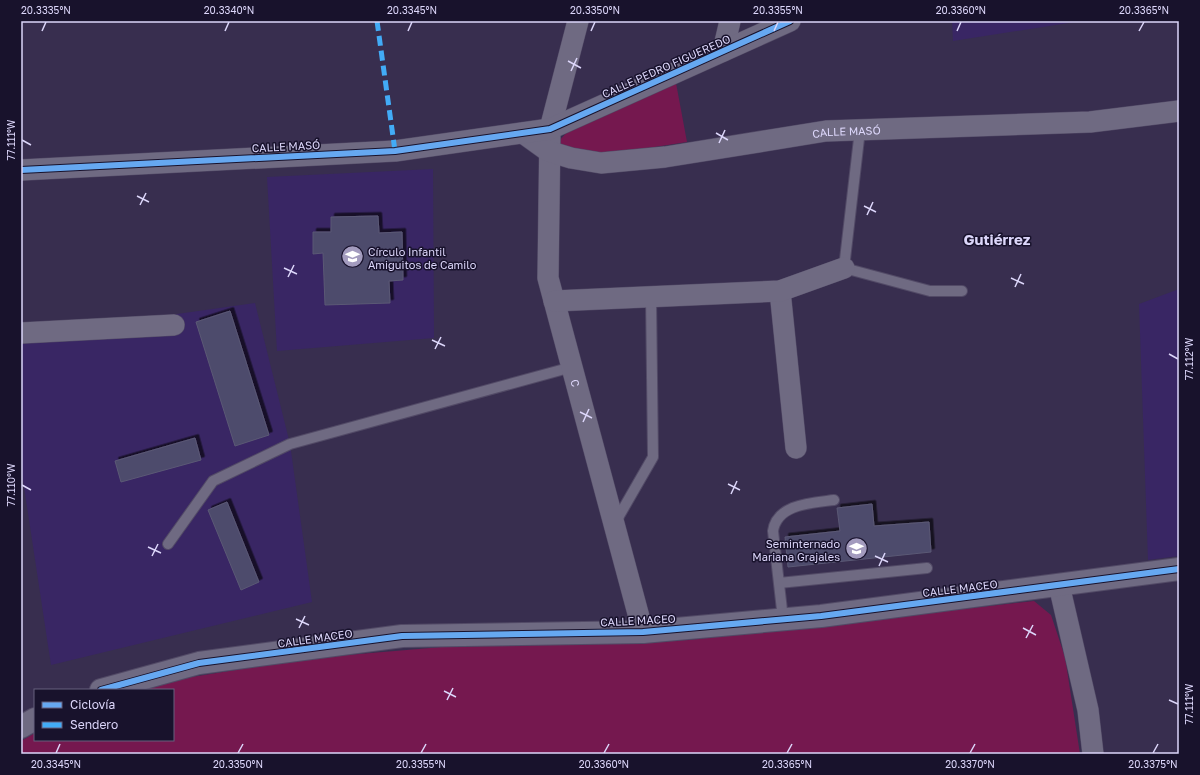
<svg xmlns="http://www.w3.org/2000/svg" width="1200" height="775" font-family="'Golos Text',sans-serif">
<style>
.built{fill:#392664}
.green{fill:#75184f}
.building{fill:#4d4b6c;stroke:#5b5975;filter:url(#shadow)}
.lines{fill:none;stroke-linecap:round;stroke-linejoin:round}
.service-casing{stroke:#524a66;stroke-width:12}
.minor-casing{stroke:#524a66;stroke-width:22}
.tertiary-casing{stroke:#524a66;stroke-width:24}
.service{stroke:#6f6a82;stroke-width:10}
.minor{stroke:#6f6a82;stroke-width:21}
.tertiary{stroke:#6f6a82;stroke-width:22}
.quiet{stroke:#42abf6;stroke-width:5;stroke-dasharray:10 5;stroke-linecap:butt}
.cycleway-casing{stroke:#18122c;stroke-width:8}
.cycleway{stroke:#66a8f1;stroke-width:6}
.ticks{fill:none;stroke:#dcd6fa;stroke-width:1.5}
.labels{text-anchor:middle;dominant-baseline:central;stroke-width:3;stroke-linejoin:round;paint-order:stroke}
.street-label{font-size:11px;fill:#dcd6fa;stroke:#18122c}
.poi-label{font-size:11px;fill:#dcd6fa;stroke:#18122c;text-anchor:start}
.district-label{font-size:15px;font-weight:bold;fill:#dcd6fa;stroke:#18122c}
.neatline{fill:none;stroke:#dcd6fa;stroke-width:1.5}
.ticks-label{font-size:10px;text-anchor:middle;fill:#dcd6fa}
</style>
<defs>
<filter id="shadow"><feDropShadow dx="3.5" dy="-3.5" stdDeviation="0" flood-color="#0009"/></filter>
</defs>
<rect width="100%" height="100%" fill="#382e4f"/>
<path class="built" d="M952,21H1081L953,41Z
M433,169L434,338L277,351L267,177Z
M1179,289V556L1148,560L1139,304Z
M255,303L290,444L312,602L51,665L21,467V336Z"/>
<path class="green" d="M676,83L687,142L603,155L578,153L557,143L571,128Z
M1034,601L1051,615L1065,657L1080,754H21V741L35,733V740H173V690H141L173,680L312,658L442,647L689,640Z"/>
<path class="building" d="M378,216L379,233L402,232L403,280L389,281L390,303L325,305L323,253L313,254V232H331V217Z
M230,311L269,435L235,446L196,322Z
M195,438L201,460L121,482L115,461Z
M227,502L259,582L241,590L208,510Z
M872,504L874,526L929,522L931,552L788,567L785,537L840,531L837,508Z"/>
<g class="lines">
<defs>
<path id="service" d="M860,130L844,268L930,291H962
M615,523L653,457L651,297
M168,544L213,481L290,444L572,367
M779,583L927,568
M783,619L773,531C777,504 811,503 834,500"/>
<g id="minor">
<path id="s1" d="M578,21L550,129L548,278L643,632"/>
<path d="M723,51L730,21"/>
<path id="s2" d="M523,133L548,151L571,158L601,163L665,157L826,131L1090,122L1179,111"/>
<path d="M21,170L395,151L550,129L790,21"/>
<path d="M780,291L796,448"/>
<path d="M554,301L780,291L844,268"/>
<path d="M21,333L174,325"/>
<path d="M1059,585L1088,710L1093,754"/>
</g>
<path id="tertiary" d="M101,690L199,663L402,636L643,632L821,616L1179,569
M21,727L35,719"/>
</defs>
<use href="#service" class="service-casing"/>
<use href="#minor" class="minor-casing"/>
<use href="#tertiary" class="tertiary-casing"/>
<use href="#service" class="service"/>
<use href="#minor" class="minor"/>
<use href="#tertiary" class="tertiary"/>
<path class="quiet" d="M377,21L395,151"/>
<defs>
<path id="cycleway" d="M21,170L395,151L550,129L790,21
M101,690L199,663L402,636L643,632L821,616L1179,569"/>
</defs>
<use href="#cycleway" class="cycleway-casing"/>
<use href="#cycleway" class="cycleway"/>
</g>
<path class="ticks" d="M42,31L46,22M225,31L229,22M408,31L412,22M591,31L595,22M774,31L778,22M957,31L961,22M1139,31L1144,22M568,61L581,68M571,71L577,58M716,133L728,140M22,140L31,145M719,143L725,130M137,196L149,202M140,205L146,193M864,206L876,212M867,215L873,202M284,268L297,274M288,277L294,265M1011,278L1024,284M1015,287L1021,274M432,340L445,346M435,349L441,337M1169,354L1178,359M580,412L592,418M583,422L589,409M728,484L740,490M22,485L31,490M731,494L737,481M148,547L161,553M152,556L158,544M875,556L888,562M879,566L885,553M296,619L309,625M299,628L305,616M1023,628L1036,635M1026,638L1033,625M444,691L456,697M447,700L453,688M1169,700L1178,704M56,753L60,744M238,753L243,744M421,753L426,744M604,753L609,744M787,753L792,744M970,753L975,744M1153,753L1158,744"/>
<defs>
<symbol id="school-disc" viewBox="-11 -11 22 22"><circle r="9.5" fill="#a39bbe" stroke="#18122c"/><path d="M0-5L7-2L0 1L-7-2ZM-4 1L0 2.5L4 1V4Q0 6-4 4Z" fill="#fff"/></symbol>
</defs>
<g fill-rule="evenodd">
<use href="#school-disc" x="340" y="244" width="25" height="25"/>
<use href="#school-disc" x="844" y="536" width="25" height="25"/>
</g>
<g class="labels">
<g class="street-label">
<text transform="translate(666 66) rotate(-24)">CALLE PEDRO FIGUEREDO</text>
<text stroke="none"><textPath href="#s2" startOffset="333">CALLE MASÓ</textPath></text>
<text transform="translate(286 146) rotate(-3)">CALLE MASÓ</text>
<text stroke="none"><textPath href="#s1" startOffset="369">C</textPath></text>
<text transform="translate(960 588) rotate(-7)">CALLE MACEO</text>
<text transform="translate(638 620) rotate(-3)">CALLE MACEO</text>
<text transform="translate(315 638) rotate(-8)">CALLE MACEO</text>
</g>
<g class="poi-label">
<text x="368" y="251">Círculo Infantil<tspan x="368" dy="13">Amiguitos de Camilo</tspan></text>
<text x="840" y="543" text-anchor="end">Seminternado<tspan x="840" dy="13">Mariana Grajales</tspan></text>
</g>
<g class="district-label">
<text x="997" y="239">Gutiérrez</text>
</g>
</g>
<rect width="1200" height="775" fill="none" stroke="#18122c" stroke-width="44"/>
<rect x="34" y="689" width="140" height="52" fill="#18122c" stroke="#66607e"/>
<rect x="42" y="702" width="20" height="6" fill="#66a8f1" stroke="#66607e"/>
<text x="70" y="709" font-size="12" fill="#dcd6fa">Ciclovía</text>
<rect x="42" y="722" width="20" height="6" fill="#42abf6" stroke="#66607e"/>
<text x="70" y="729" font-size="12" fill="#dcd6fa">Sendero</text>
<rect x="22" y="22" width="1156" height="731" class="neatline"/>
<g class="ticks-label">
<text x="46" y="14">20.3335°N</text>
<text x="229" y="14">20.3340°N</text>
<text x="412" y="14">20.3345°N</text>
<text x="595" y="14">20.3350°N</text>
<text x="778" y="14">20.3355°N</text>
<text x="961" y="14">20.3360°N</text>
<text x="1144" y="14">20.3365°N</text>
<text transform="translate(11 140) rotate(-90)" y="4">77.111°W</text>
<text transform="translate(1189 359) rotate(-90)" y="4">77.112°W</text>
<text transform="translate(11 485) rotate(-90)" y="4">77.110°W</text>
<text transform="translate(1189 704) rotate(-90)" y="4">77.111°W</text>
<text x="56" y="768">20.3345°N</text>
<text x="238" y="768">20.3350°N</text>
<text x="421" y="768">20.3355°N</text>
<text x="604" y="768">20.3360°N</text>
<text x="787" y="768">20.3365°N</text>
<text x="970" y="768">20.3370°N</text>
<text x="1153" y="768">20.3375°N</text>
</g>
</svg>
